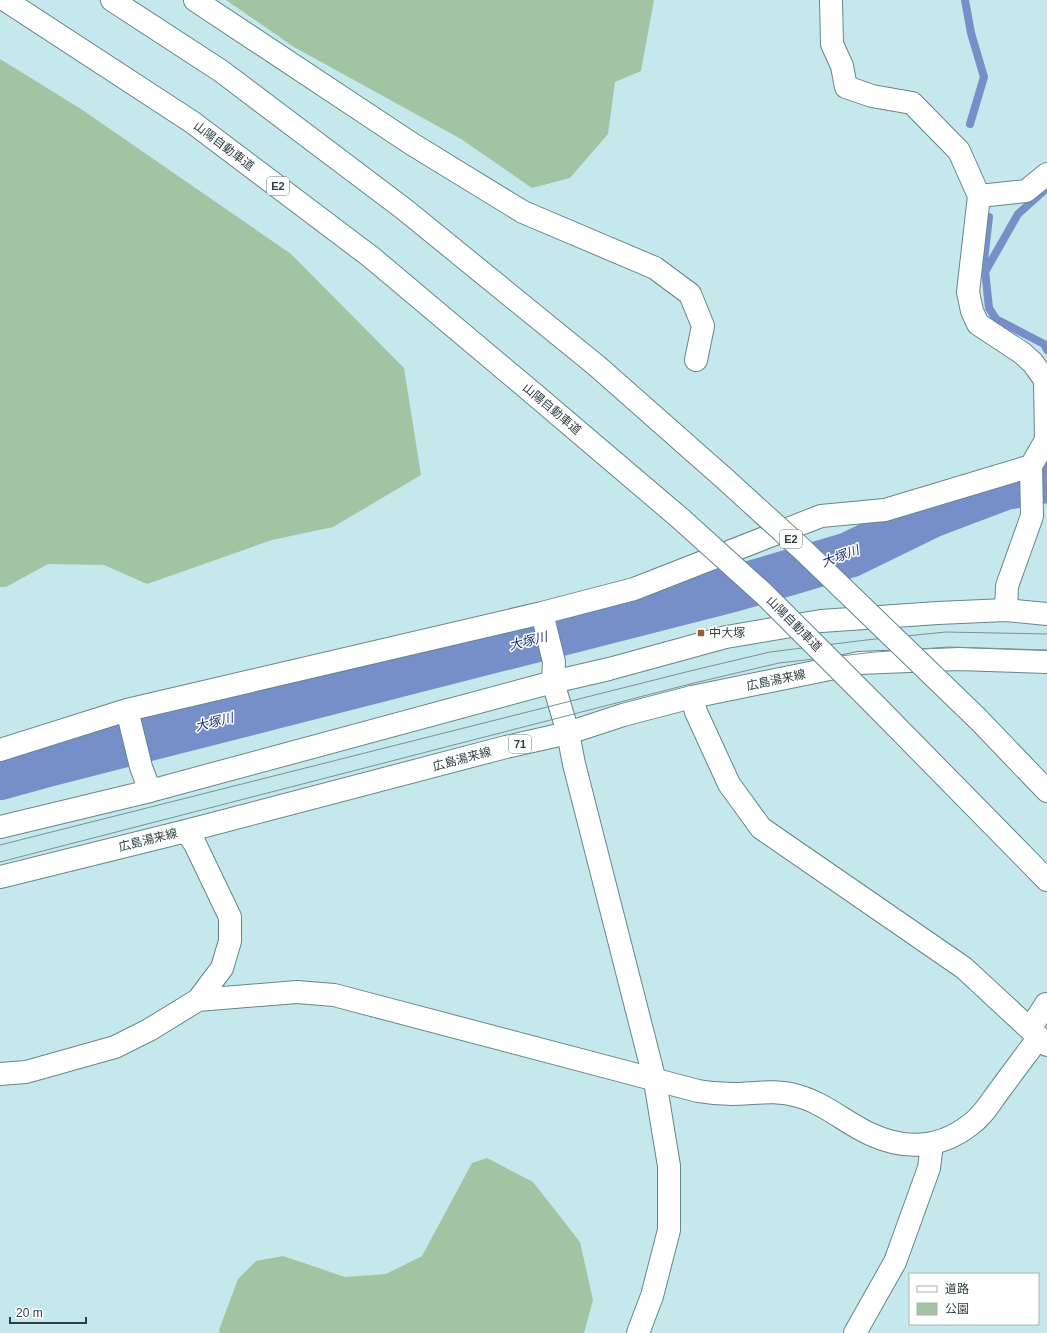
<svg xmlns="http://www.w3.org/2000/svg" width="1047" height="1333" font-family="Helvetica,'Noto Sans JP',sans-serif">
<style>
.green{fill:#a3c4a2}
.lines{fill:none;stroke-linecap:round;stroke-linejoin:round}
.stream{stroke:#778fc9;stroke-width:8}
.river{stroke:#778fc9;stroke-width:46}
.minor-casing{stroke:#65868a;stroke-width:24}
.tertiary-casing{stroke:#65868a;stroke-width:24}
.primary-casing{stroke:#65868a;stroke-width:24}
.motorway-casing{stroke:#65868a;stroke-width:24}
.minor{stroke:#fff;stroke-width:22}
.tertiary{stroke:#fff;stroke-width:22}
.primary{stroke:#fff;stroke-width:22}
.motorway{stroke:#fff;stroke-width:22}
.tram{stroke:#799295;stroke-width:1}
.motorway-bridge-casing{stroke:#65868a;stroke-width:24;stroke-linecap:butt}
.motorway-bridge{stroke:#fff;stroke-width:22}
.poi-dot{fill:#9e592c;stroke:#fff;stroke-width:1.5}
.labels{text-anchor:middle;dominant-baseline:central;stroke-width:3;stroke-linejoin:round;paint-order:stroke}
.shield{fill:#fff;stroke:#6d7879;stroke-width:1}
.shield-label{font-size:11px;font-weight:bold;fill:#2f3e3f}
.street-label{font-size:12px;fill:#2f3e3f;stroke:#fff}
.poi-label{font-size:12px;fill:#2f3e3f;stroke:#fff;text-anchor:start}
.water-label{font-size:13px;font-style:italic;fill:#1e3378;stroke:#fff}
</style>
<rect width="100%" height="100%" fill="#c5e8ed"/>
<path class="green" d="M226,0H654L641,71L615,82L608,134L570,178L532,188L461,139L294,47Z
M0,59L81,109L291,254L404,368L421,475L333,527L272,540L147,584L104,565L48,564L6,587H0Z
M487,1158L533,1182L580,1242L593,1300L584,1333H220L219,1330L238,1279L256,1261L283,1256L345,1277L386,1274L422,1256L472,1163Z"/>
<g class="lines">
<path class="stream" d="M965,0L971,33L984,77L970,124
M989,217L984,261L989,308L996,319L1044,344L1047,350
M985,272L1018,214L1047,188
M1044,481L1047,471"/>
<path class="river" d="M0,777L47,764L733,589L849,555L931,515L1005,487L1047,480"/>
<defs>
<path id="minor" d="M195,0L412,144L523,212L655,268L690,294L703,326L696,360
M831,0L832,44L842,66L846,87L872,96L912,103L959,151L979,196L968,292L972,311L978,324L1022,353L1033,363L1045,380L1046,440L1031,466L1032,516L1007,586L1006,610
M979,196L1026,191L1047,174
M542,613L554,662L553,682
M692,697L696,712L729,784L761,828L964,968L1047,1045
M127,710L141,767L150,791
M0,750L127,710L542,613L634,589L821,516L885,510L1031,466
M198,1000L297,992L334,995L698,1091C709,1093 721,1094 732,1094C754,1094 775,1089 798,1096C824,1103 846,1123 870,1134C904,1150 939,1149 970,1125C982,1117 990,1103 999,1091C1012,1073 1026,1055 1039,1037
M1030,1029L1046,1004
M0,1074L26,1072L115,1047L149,1030L198,1000L222,968L230,941V917L195,844L186,831
M855,1333L895,1262L929,1168L932,1144"/>
<path id="tertiary" d="M553,682L568,733L574,764L655,1081L669,1166V1230L652,1296L638,1333"/>
<path id="primary" d="M0,827L150,791L553,682L609,669L726,637L821,621L938,613L1006,610L1047,614
M0,877L186,831L506,747L568,733L623,715L692,697L859,663L959,659L1047,662"/>
<path id="motorway" d="M5,0L192,122L371,257L534,394
M112,0L221,71L404,209L597,366
M877,707L1047,880
M978,719L1047,791"/>
</defs>
<use href="#minor" class="minor-casing"/>
<use href="#tertiary" class="tertiary-casing"/>
<use href="#primary" class="primary-casing"/>
<use href="#motorway" class="motorway-casing"/>
<use href="#minor" class="minor"/>
<use href="#tertiary" class="tertiary"/>
<use href="#primary" class="primary"/>
<use href="#motorway" class="motorway"/>
<path class="tram" d="M0,845L690,671L770,652L866,640L946,632L1047,634
M0,862L694,683L779,663L875,652L949,647L1047,650"/>
<defs>
<path id="motorway-bridge" d="M597,366L725,479L803,550L978,719
M534,394L681,519L764,594L877,707"/>
</defs>
<use href="#motorway-bridge" class="motorway-bridge-casing"/>
<use href="#motorway-bridge" class="motorway-bridge"/>
</g>
<rect class="poi-dot" x="697" y="629" width="8" height="8" rx="2"/>
<g class="labels">
<g class="shield">
<rect x="267" y="177" width="22" height="18" rx="3"/>
<rect x="780" y="530" width="22" height="18" rx="3"/>
<rect x="509" y="735" width="22" height="18" rx="3"/>
</g>
<g class="shield-label">
<text x="278" y="186">E2</text>
<text x="791" y="539">E2</text>
<text x="520" y="744">71</text>
</g>
<g class="street-label">
<text transform="translate(224 146) rotate(37)">山陽自動車道</text>
<text transform="translate(552 409) rotate(40)">山陽自動車道</text>
<text transform="translate(794 624) rotate(45)">山陽自動車道</text>
<text transform="translate(776 680) rotate(-12)">広島湯来線</text>
<text transform="translate(462 759) rotate(-15)">広島湯来線</text>
<text transform="translate(148 840) rotate(-14)">広島湯来線</text>
</g>
<g class="poi-label">
<text x="709" y="633">中大塚</text>
</g>
<g class="water-label">
<text transform="translate(840 556) rotate(-20)">大塚川</text>
<text transform="translate(528 641) rotate(-14)">大塚川</text>
<text transform="translate(214 722) rotate(-14)">大塚川</text>
</g>
</g>
<rect x="909" y="1273" width="130" height="52" fill="#ffffff" stroke="#acb2b2"/>
<rect x="917" y="1286" width="20" height="6" fill="#ffffff" stroke="#acb2b2"/>
<text x="945" y="1293" font-size="12" fill="#2f3e3f">道路</text>
<rect x="917" y="1303" width="20" height="12" fill="#a3c4a2" stroke="#acb2b2"/>
<text x="945" y="1313" font-size="12" fill="#2f3e3f">公園</text>
<path d="M10 1317v6h76v-6" fill="none" stroke="#2f3e3f" stroke-width="2"/>
<text x="16" y="1317" font-size="12" fill="#2f3e3f" stroke="#ffffff" stroke-width="3" paint-order="stroke">20 m</text>
</svg>
